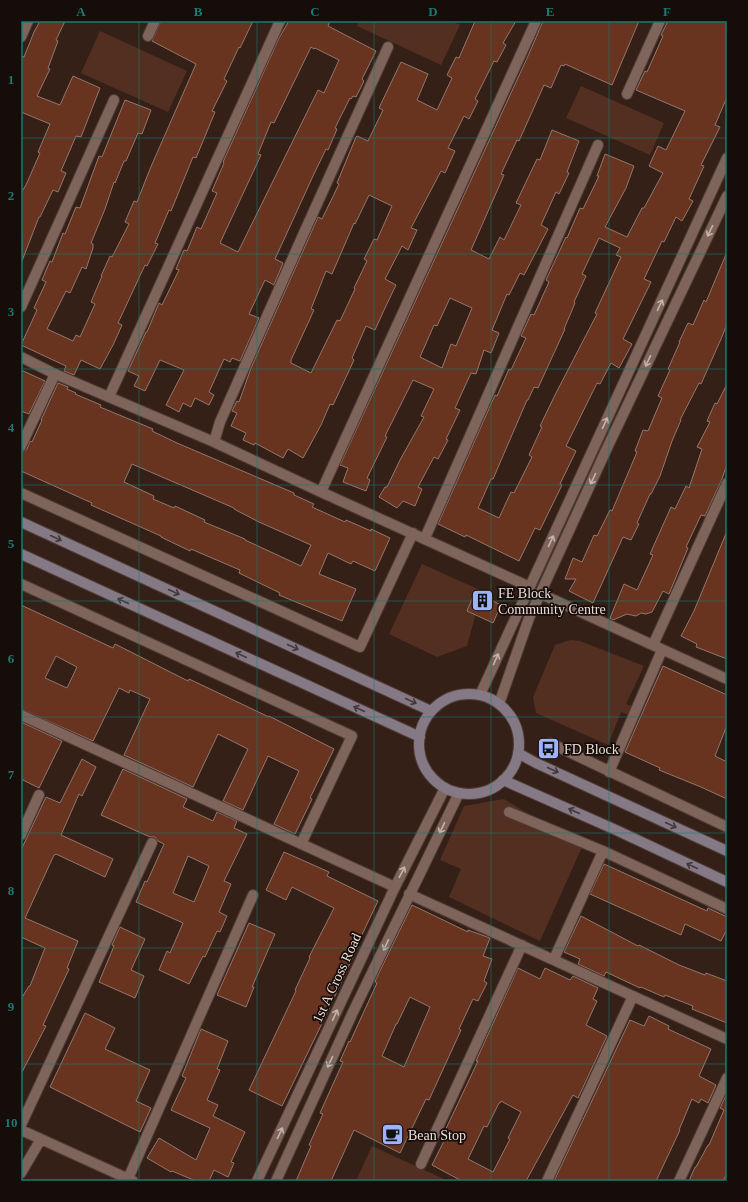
<svg xmlns="http://www.w3.org/2000/svg" width="748" height="1202" font-family="Georgia,serif">
<style>
.green{fill:#532f21}
.building{fill:#68331f;stroke:#92776d;fill-rule:evenodd}
.lines{fill:none;stroke-linecap:round;stroke-linejoin:round}
.minor-casing{stroke:#4e3c36;stroke-width:12}
.tertiary-casing{stroke:#4e3c36;stroke-width:12}
.secondary-casing{stroke:#4e3c36;stroke-width:12}
.minor{stroke:#7e645a;stroke-width:10}
.tertiary{stroke:#7e645a;stroke-width:10}
.secondary{stroke:#867986;stroke-width:10}
.oneway{stroke:#c6b3ab}
.oneway2{stroke:#43383b}
.grid{fill:none;stroke:#1a7b73;stroke-width:1;stroke-opacity:0.55}
.labels{text-anchor:middle;dominant-baseline:central;stroke-width:3.5;stroke-linejoin:round;paint-order:stroke}
.poi-label{font-size:14px;fill:#ecddd7;stroke:#160c09;text-anchor:start}
.street-label{font-size:14px;fill:#ecddd7;stroke:#160c09}
.neatline{fill:none;stroke:#1a7b73;stroke-width:1.5}
.grid-label{font-size:13px;text-anchor:middle;font-weight:bold;fill:#1a7b73}
</style>
<rect width="100%" height="100%" fill="#352018"/>
<path class="green" d="M359,21H451L460,25L441,65L357,26Z
M100,31L187,71L168,112L81,73Z
M581,86L664,123L650,155L566,118Z
M422,564L482,591L467,646L437,657L389,634Z
M570,640L580,641L644,666L626,704L635,707L631,716L621,712L608,745L536,713L533,697L555,645Z
M504,799L582,847L540,941L449,897L461,869L440,860L464,806Z
M372,1146L448,1181H356Z"/>
<path class="building" d="M40,21H65L56,40L58,41L48,68L50,69L37,96L60,105L73,76L100,88L81,137L76,136L61,171L66,173L58,192L53,190L40,217H39L22,261L21,193L26,185L40,153L38,152L50,124L21,112V56L24,57L34,32Z
M161,21H253L240,48L239,47L224,79L227,81L212,111L215,112L196,158L193,157L171,211L169,210L155,243L158,244L147,266L145,265L118,323L122,325L113,345L100,369L81,360L74,375L64,371L66,366L21,345L37,310L34,308L46,282L42,280L50,261L52,262L63,233L65,234L76,207L80,208L99,156L102,157L125,100L151,110L142,134L138,133L126,161H124L115,183L114,182L105,209L91,243L93,244V248L86,269L82,267L70,293L66,291L47,329L73,341L76,335L80,337L95,304L91,302L102,276H101L110,256L112,257L129,224L125,222L134,201L137,202L150,169L196,64L152,41Z
M289,21H330L328,26L376,51L362,79L364,81L356,97L353,96L351,99L350,98L335,128L337,129L328,150L326,149L313,176L275,259L283,263L274,285L265,280L249,314L259,318L240,361L232,358L230,362L224,359L209,392L214,395L209,405L195,398L191,407L183,403L179,412L166,405L184,370L160,360L145,391L134,386L139,376L128,371L146,332H147L159,303L162,305L179,270L176,269L184,250L187,251L197,227L201,229L217,193L212,191L224,163L223,162L279,38ZM311,47L314,49L315,48L339,60L324,93L318,90L238,252L220,243L261,155L258,154L271,122L274,123Z
M475,21H516L503,43L506,45L497,62L494,61L475,99L478,101L469,119L464,116L448,148L455,151L445,173L441,171L411,228L417,230L408,250L402,246L385,279L396,285L385,308L375,330L366,326L352,358L354,360L341,388L333,405L330,404L321,425L303,458L288,449L283,458L255,443L254,445L243,440L246,433L231,426L237,413L232,411L237,401L239,402L251,368L318,217L322,219L339,184L337,183L356,137L357,136L368,141L383,110L379,108L401,62L428,74L417,100L437,110L452,78L447,75L456,57L459,58ZM369,195L392,206L377,240L374,239L364,259L367,261L354,288L355,289L340,321L337,320L311,373L291,363V360L314,310L311,309L326,271L332,274L354,223L355,224Z
M543,21H639L612,85L565,64L564,66L561,65L551,88L544,85L519,141L517,140L501,174L504,175L471,250L489,259L500,237L504,240L521,205L516,203L537,159L540,160L552,130L579,141L567,172L569,173L559,194L556,192L541,225L548,229L524,275L520,273L509,295L507,294L492,330L499,333L491,353L484,350L476,374L471,373L455,408L460,410L446,439L448,440L438,459L434,457L418,487L422,489L415,506L403,501L397,508L379,497L385,487H387L400,460L424,417L421,416L434,389L413,380L385,436L387,437L367,478L370,480L366,491L343,482L348,468L340,465L528,56ZM450,298L472,308L456,346L451,344L442,368L420,357L434,325L437,326Z
M668,21H727V97L715,125L720,127L701,165L704,166L689,199L693,201L682,221L676,217L664,242L662,241L644,279L651,282L623,339L632,344L619,368L611,363L600,384L597,383L566,446L576,451L560,484L562,485L540,530L535,528L519,561L466,535L465,537L438,524L495,395L497,396L509,369L511,370L526,338L521,336L531,314L534,315L549,282L546,280L566,237L567,238L580,208L583,209L599,176H597L605,154L634,166L626,188L605,227L627,237L642,208H644L663,173L649,166L658,146L666,150L685,111L636,90L645,71L647,72L663,36L661,35ZM599,238L620,248L616,255L621,257L595,313L597,314L555,395L540,426L542,427L529,455L532,457L514,493L511,492L499,518L478,508L491,479H493L527,400H528L534,387L538,388L565,329H564L575,303L574,302L586,276L582,274Z
M727,252V324L721,339L701,384L699,383L680,420H681L672,441L660,476L651,494H650L637,523L639,524L631,540L623,537L593,603L569,591L576,579H565L573,558L582,562L594,535L597,536L610,510L612,511L637,452L635,451L643,430L648,431L662,398L658,396L670,370L668,369L680,342H679L688,323L693,325L704,300L706,302Z
M21,370L45,381L29,414L21,411Z
M58,383L68,387L67,389L76,393L75,394L101,405L100,407L153,429L152,431L177,443L294,493V495L314,504L312,507L345,522L346,520L371,531V529L390,538L375,571L353,561L351,564L328,553L319,574L356,589L342,621L279,595L280,593L239,573L240,570L191,549L190,551L161,537V536L91,505L92,503L21,471V455L22,452L27,449L30,441L32,442L42,420H41ZM132,464L234,508V509L259,522L311,545L301,566L245,540V539L204,522L205,520L175,506L174,508L153,499L154,496L124,482Z
M727,384V464L722,479L705,516L701,515L686,547L688,548L669,594L663,591L652,612L646,614L641,613L636,616L627,614L613,620L610,618L624,584L637,590L653,555L650,554L671,507L675,509L686,486L689,488L702,449L697,447L710,422L707,421L715,403L717,404Z
M727,531V659L696,647L697,644L681,636L694,611Z
M475,592L501,605L493,623L467,611Z
M21,605L113,648L115,644L188,681L189,679L269,717V716L334,749L310,798L312,799L295,834L274,824L299,771L268,756L243,810L223,801L248,749L218,734L193,787L124,755L150,699L130,690L129,693L119,688L93,741L21,709ZM56,656L77,667L67,688L45,678Z
M663,666L727,695V725L715,756L727,762V799L701,787L659,770L660,768L625,752Z
M21,722L62,741L39,788L21,779Z
M82,759L96,767L82,796L79,794L61,835L113,859L105,877L56,854L55,855H54L25,918L78,941L67,968L69,969L43,1025L46,1026L21,1074V999L29,986H30L45,948L21,937V850L46,797L60,803Z
M123,769L187,799L183,807L213,821L217,812L237,821L234,828L247,834L224,881L231,884L219,912L227,916L220,932L217,931L205,957L203,956L189,984L159,970L167,951L170,953L183,923L136,902L145,881L147,882L164,844L158,841L155,837H150L101,815ZM188,856L209,866L194,902L173,893Z
M284,852L329,872L327,876L378,901L357,945L358,946L328,1011L282,1106L249,1090L296,991L295,990L310,958L309,957L334,908L292,887L286,900L266,890Z
M604,864L707,911L708,908L727,917V929L721,941L685,924L681,935L590,894Z
M412,905L468,932V930L490,938L483,956L492,959L484,981L487,983L478,1001L473,999L459,1029L461,1030L429,1100L426,1099L400,1153L354,1130L331,1181H296L311,1146L309,1145L323,1114L320,1113L343,1062L340,1061L349,1041L350,1042L377,983L375,982L376,979ZM410,997L430,1007L404,1067L382,1056L396,1024H397Z
M581,916L638,946L639,945L679,965L705,975L706,973L727,981V1023L692,1009L693,1006L665,995L664,997L641,987L640,988L606,972L604,976L578,964L580,959L564,952Z
M249,923L275,934L252,987H254L246,1007L217,995Z
M120,927L145,939L131,970L144,976L135,998L99,982L114,946L112,945Z
M518,968L540,979L545,968L570,980L573,976L598,988L593,999L597,1001L586,1025L607,1036L578,1098L573,1095L526,1181H462L432,1165L446,1137L443,1135L478,1061H476ZM501,1101L521,1112L508,1138L510,1139L493,1172L468,1159L484,1126L487,1127L499,1103H500Z
M85,1013L115,1028L105,1049L150,1070L136,1101L151,1108L140,1132L50,1087Z
M649,1016L669,1026L668,1029L711,1049L699,1076L716,1085L708,1103L701,1099L699,1103L692,1099L679,1130H680L656,1181H554L630,1020L644,1026Z
M201,1029L228,1041L217,1069L220,1070L207,1100L218,1105L213,1116L245,1132L231,1162L234,1163L228,1177L214,1170L209,1181H196L172,1171L171,1172L147,1158L159,1138L196,1160L210,1128L171,1110L186,1078L182,1076Z
M727,1093V1173L723,1181H689L695,1167H696L708,1145H709L724,1110L720,1108Z"/>
<g class="lines">
<defs>
<path id="minor" d="M148,36L155,21
M21,37L28,21
M627,94L660,21
M21,307L114,100
M21,357L55,374L214,442L321,492L530,587
M109,397L280,21
M214,442L220,422L303,235L388,47
M21,446L55,374
M321,492L536,21
M21,493L360,647L413,533
M425,538L598,145
M21,584L352,736L301,844
M541,594L727,679
M653,645L727,483
M21,715L395,887
M550,743L727,827
M609,772L662,650
M509,812L603,851L727,909
M21,835L39,795
M409,894L727,1039
M554,959L603,851
M21,1125L152,843
M21,1130L133,1181
M421,1164L522,945
M21,1173L41,1139
M127,1181L253,895
M547,1181L633,996
M679,1181L727,1078"/>
<path id="tertiary" d="M480,695L727,158
M499,704L529,618L608,446L727,196
M257,1181L395,887L445,788
M276,1181L353,1012L459,793"/>
<path id="secondary" d="M21,522L431,711
M21,554L420,737
M419 744a50 50 0 1 1 100 0a50 50 0 1 1-100 0Z
M518,753L536,763L727,851
M503,780L616,830L727,882"/>
</defs>
<use href="#minor" class="minor-casing"/>
<use href="#tertiary" class="tertiary-casing"/>
<use href="#secondary" class="secondary-casing"/>
<use href="#minor" class="minor"/>
<use href="#tertiary" class="tertiary"/>
<use href="#secondary" class="secondary"/>
</g>
<defs><path id="oneway-shaft" d="M-6 0H5M1.5-3L5.5 0L1.5 3" fill="none" stroke-width="1.6" stroke-linecap="round" stroke-linejoin="round"/></defs>
<g class="oneway">
<use href="#oneway-shaft" transform="translate(710 231) rotate(116)"/>
<use href="#oneway-shaft" transform="translate(660 305) rotate(-65)"/>
<use href="#oneway-shaft" transform="translate(648 361) rotate(115)"/>
<use href="#oneway-shaft" transform="translate(605 423) rotate(-65)"/>
<use href="#oneway-shaft" transform="translate(593 479) rotate(115)"/>
<use href="#oneway-shaft" transform="translate(551 541) rotate(-65)"/>
<use href="#oneway-shaft" transform="translate(496 659) rotate(-66)"/>
<use href="#oneway-shaft" transform="translate(442 828) rotate(116)"/>
<use href="#oneway-shaft" transform="translate(402 872) rotate(-63)"/>
<use href="#oneway-shaft" transform="translate(386 945) rotate(115)"/>
<use href="#oneway-shaft" transform="translate(335 1015) rotate(-65)"/>
<use href="#oneway-shaft" transform="translate(330 1062) rotate(115)"/>
<use href="#oneway-shaft" transform="translate(280 1133) rotate(-65)"/>
</g>
<g class="oneway2">
<use href="#oneway-shaft" transform="translate(56 538) rotate(25)"/>
<use href="#oneway-shaft" transform="translate(174 592) rotate(25)"/>
<use href="#oneway-shaft" transform="translate(123 601) rotate(-155)"/>
<use href="#oneway-shaft" transform="translate(293 647) rotate(25)"/>
<use href="#oneway-shaft" transform="translate(241 655) rotate(-155)"/>
<use href="#oneway-shaft" transform="translate(411 701) rotate(25)"/>
<use href="#oneway-shaft" transform="translate(359 709) rotate(-155)"/>
<use href="#oneway-shaft" transform="translate(553 770) rotate(25)"/>
<use href="#oneway-shaft" transform="translate(574 811) rotate(-156)"/>
<use href="#oneway-shaft" transform="translate(671 825) rotate(25)"/>
<use href="#oneway-shaft" transform="translate(692 866) rotate(-155)"/>
</g>
<path class="grid" d="M139,21V1181M257,21V1181M374,21V1181M491,21V1181M609,21V1181M21,138H727M21,254H727M21,369H727M21,485H727M21,601H727M21,717H727M21,833H727M21,948H727M21,1064H727"/>
<defs>
<symbol id="building-square" viewBox="-11 -11 22 22"><rect x="-9" y="-9" width="18" height="18" rx="4" fill="#9fb3fd" stroke="#160c09"/><path d="M-4-6H4V6H1V3H-1V6H-4ZM-2.5-4.3h1.7v1.8h-1.7ZM.8-4.3h1.7v1.8H.8ZM-2.5-1h1.7V.8h-1.7ZM.8-1h1.7V.8H.8Z" fill="#111"/></symbol>
<symbol id="bus-square" viewBox="-11 -11 22 22"><rect x="-9" y="-9" width="18" height="18" rx="4" fill="#9fb3fd" stroke="#160c09"/><path d="M-5-6H5V4H4V6H2V4H-2V6H-4V4H-5ZM-3.5-4V0h7V-4ZM-3.5 1.2v1.5H-2V1.2ZM2 1.2v1.5H3.5V1.2Z" fill="#111"/></symbol>
<symbol id="cafe-square" viewBox="-11 -11 22 22"><rect x="-9" y="-9" width="18" height="18" rx="4" fill="#9fb3fd" stroke="#160c09"/><path d="M-5.5-4.5H6V0H3Q3 3.5 0 3.5H-2.5Q-5.5 3.5-5.5 0ZM3-3.2v2h1.7v-2ZM-6 4.5H4V6H-6Z" fill="#111"/></symbol>
</defs>
<g fill-rule="evenodd">
<use href="#building-square" x="470" y="588" width="25" height="25"/>
<use href="#bus-square" x="536" y="736" width="25" height="25"/>
<use href="#cafe-square" x="380" y="1122" width="25" height="25"/>
</g>
<g class="labels">
<g class="poi-label">
<text x="498" y="593">FE Block<tspan x="498" dy="16">Community Centre</tspan></text>
<text x="564" y="749">FD Block</text>
<text x="408" y="1135">Bean Stop</text>
</g>
<g class="street-label">
<text transform="translate(337 978) rotate(-65)">1st A Cross Road</text>
</g>
</g>
<rect width="748" height="1202" fill="none" stroke="#160c09" stroke-width="44"/>
<rect x="22" y="22" width="704" height="1158" class="neatline"/>
<g class="grid-label">
<text x="81" y="16">A</text>
<text x="198" y="16">B</text>
<text x="315" y="16">C</text>
<text x="433" y="16">D</text>
<text x="550" y="16">E</text>
<text x="667" y="16">F</text>
<text x="11" y="84">1</text>
<text x="11" y="200">2</text>
<text x="11" y="316">3</text>
<text x="11" y="432">4</text>
<text x="11" y="548">5</text>
<text x="11" y="663">6</text>
<text x="11" y="779">7</text>
<text x="11" y="895">8</text>
<text x="11" y="1011">9</text>
<text x="11" y="1127">10</text>
</g>
</svg>
